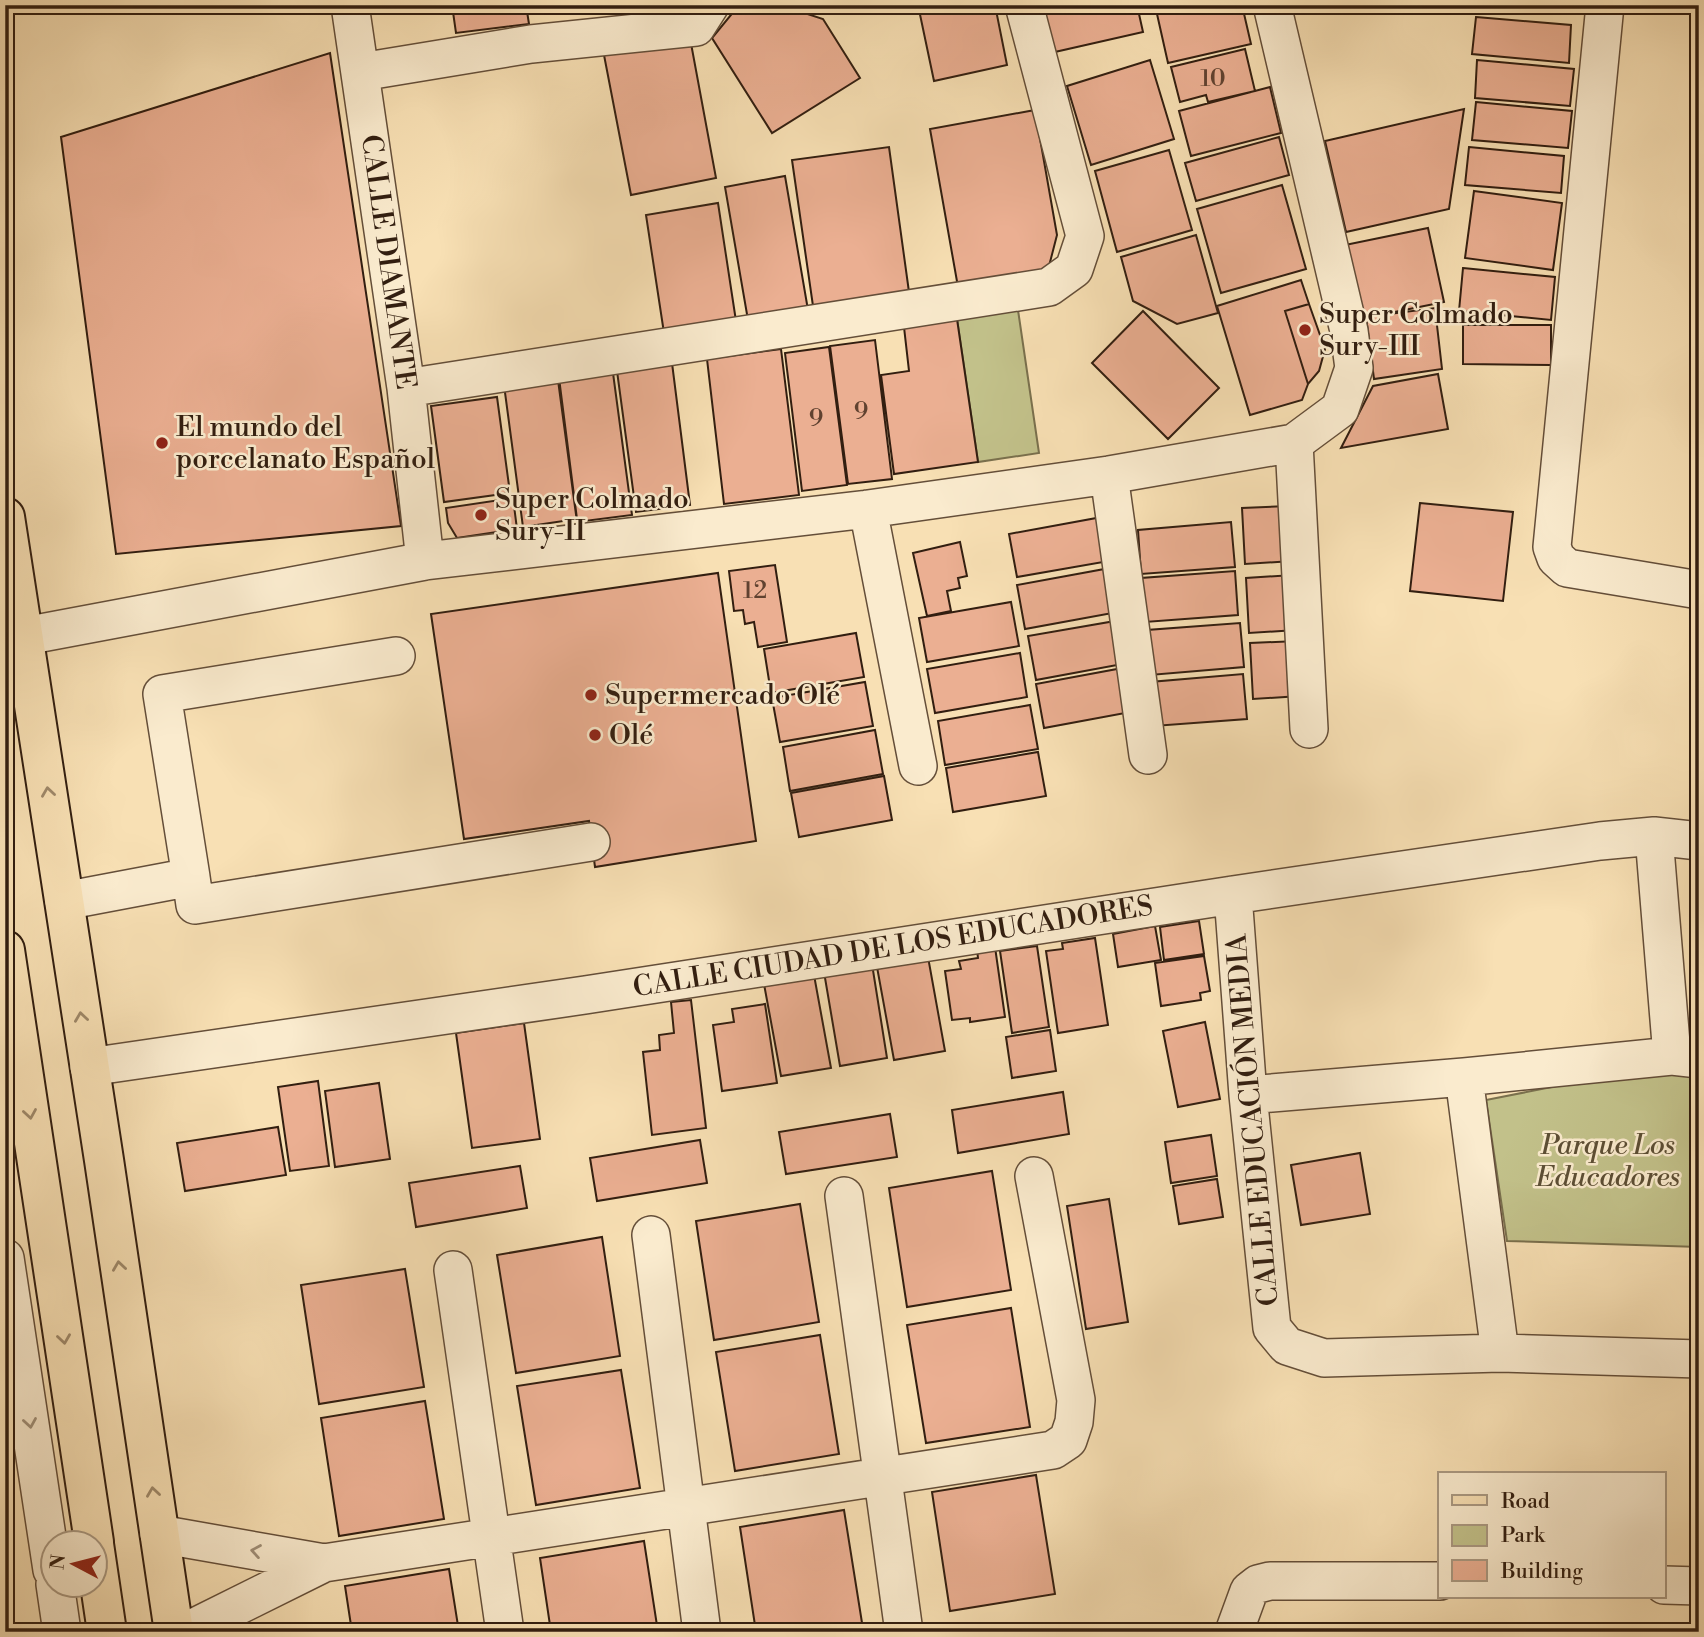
<svg xmlns="http://www.w3.org/2000/svg" width="1704" height="1637" font-family="'Libre Bodoni',serif">
<style>
.green{fill:#c2c18a;stroke:#7a704d;stroke-width:2}
.building{fill:#ebaf92;stroke:#321e10;stroke-width:2}
.lines{fill:none;stroke-linecap:round;stroke-linejoin:round}
.minor-casing{stroke:#644e39;stroke-width:40}
.major-casing{stroke:#321e10;stroke-width:42}
.minor{stroke:#faebce;stroke-width:37}
.major{stroke:#f8e0b4;stroke-width:38}
.oneway{stroke:#9f896a}
.oneway2{stroke:#a08f78}
.poi-dot{fill:#8f2418;stroke:#faebce;stroke-width:2.5}
.labels{text-anchor:middle;dominant-baseline:central;stroke-width:5;stroke-linejoin:round;paint-order:stroke}
.number-label{font-size:24px;fill:#604230}
.street-label{font-size:28px;fill:#321e10;stroke:#faebce}
.poi-label{font-size:28px;fill:#321e10;stroke:#faebce;text-anchor:start}
.park-label{font-size:28px;font-style:italic;fill:#5d4f35;stroke:#faebce}
</style>
<rect width="100%" height="100%" fill="#f8e0b4"/>
<filter id="stains"><feTurbulence type="fractalNoise" baseFrequency=".00286" numOctaves="4"/><feColorMatrix values="0 0 0 0 .2 0 0 0 0 .09 0 0 0 0 .02 0 0 0 .5 -.17"/></filter>
<radialGradient id="worn" r=".72"><stop offset=".6" stop-color="#630" stop-opacity="0"/><stop offset="1" stop-color="#630" stop-opacity=".3"/></radialGradient>
<path class="green" d="M1018,310L1039,453L978,462L957,319Z
M1633,1071L1699,1077L1691,1166L1699,1167V1247L1507,1241L1486,1100Z"/>
<path class="building" d="M452,5H526L529,24L456,33Z
M739,5H780L823,19L860,78L772,133L712,38Z
M918,5H995L1007,65L934,81Z
M1035,5H1137L1143,32L1046,54Z
M1195,5H1242L1251,44L1168,63L1157,14Z
M1478,5H1571L1570,14L1478,6Z
M1476,17L1571,25L1569,63L1472,54Z
M690,38L716,178L631,195L604,55Z
M1245,49L1255,91L1208,102L1206,95L1180,102L1171,67Z
M330,53L401,526L116,554L61,137Z
M1150,60L1174,139L1091,165L1067,86Z
M1477,60L1574,69L1570,106L1475,98Z
M1270,87L1281,133L1191,156L1179,111Z
M1476,102L1572,111L1568,148L1472,140Z
M1464,109L1449,209L1346,232L1325,141Z
M1035,110L1057,235L1048,270L958,287L930,129Z
M1279,137L1289,175L1196,201L1185,163Z
M889,147L909,292L813,306L792,160Z
M1469,147L1564,156L1561,193L1465,185Z
M1169,150L1192,230L1117,252L1095,171Z
M785,176L808,310L748,320L725,187Z
M1282,185L1306,269L1221,293L1197,209Z
M1474,191L1562,203L1553,270L1465,258Z
M718,203L736,321L664,333L646,215Z
M1428,228L1444,302L1360,319L1345,245Z
M1196,235L1218,313L1177,324L1133,301L1121,257Z
M1463,268L1555,277L1551,320L1459,311Z
M1301,280L1309,304L1285,311L1308,384L1302,400L1250,415L1217,306Z
M1309,304L1325,349L1319,371L1308,384L1285,311Z
M1435,308L1442,369L1374,379L1366,317Z
M1143,311L1219,388L1168,439L1092,363Z
M957,319L978,462L894,474L881,375L909,371L904,327Z
M1463,325H1551V365L1463,364Z
M875,340L892,479L848,484L830,346Z
M829,347L847,485L802,491L785,353Z
M781,349L799,495L724,504L707,359Z
M672,363L690,505L636,512L617,371Z
M613,373L632,515L577,522L558,380Z
M1438,374L1448,429L1341,448L1373,386Z
M559,378L577,519L523,527L504,385Z
M497,397L510,493L444,502L431,406Z
M513,498L517,529L457,538L448,523L446,508Z
M1420,503L1513,512L1503,601L1410,591Z
M1289,506L1292,561L1245,564L1242,508Z
M1102,517L1109,561L1017,577L1009,534Z
M1231,522L1235,567L1141,574L1138,530Z
M960,542L967,576L958,578L960,588L947,591L951,611L927,616L913,553Z
M775,565L787,642L758,647L754,622L745,624L743,610L734,611L729,571Z
M1110,568L1118,612L1025,629L1017,585Z
M1235,571L1238,615L1145,622L1141,578Z
M718,573L756,841L595,867L589,821L464,839L431,614Z
M1293,575L1296,630L1249,633L1246,578Z
M1011,602L1019,646L927,662L919,618Z
M1121,620L1128,663L1036,680L1028,636Z
M1240,623L1244,667L1150,675L1147,630Z
M856,633L864,677L771,693L764,649Z
M1297,641L1300,696L1253,699L1250,643Z
M1020,653L1027,697L935,713L927,669Z
M1128,667L1136,711L1044,728L1036,684Z
M1243,674L1247,719L1154,726L1150,682Z
M865,682L873,726L780,742L772,698Z
M1030,705L1038,749L945,765L938,721Z
M875,730L883,774L790,791L783,747Z
M1038,752L1046,796L953,812L946,768Z
M884,776L892,820L799,837L791,793Z
M1199,921L1204,954L1164,960L1160,927Z
M1155,926L1161,960L1118,967L1113,934Z
M1095,938L1108,1025L1058,1033L1046,951L1063,949L1062,943Z
M1037,946L1049,1027L1012,1033L1000,951Z
M995,947L1005,1017L970,1022V1018L952,1020L945,971L961,969L959,961L978,958L977,950Z
M1204,956L1210,991L1200,993L1201,1000L1161,1006L1155,963Z
M928,957L945,1051L894,1060L877,967Z
M872,964L887,1058L840,1066L824,972Z
M814,975L831,1068L781,1076L764,984Z
M691,1000L706,1128L652,1135L643,1052L660,1050L659,1035L674,1033L671,1002Z
M765,1004L777,1083L722,1091L713,1025L734,1022L732,1009Z
M1205,1022L1220,1099L1178,1107L1163,1031Z
M524,1023L540,1139L472,1148L456,1033Z
M1050,1030L1056,1071L1012,1078L1006,1037Z
M318,1081L329,1166L290,1171L278,1087Z
M379,1083L390,1159L335,1167L325,1091Z
M1063,1092L1069,1134L958,1153L952,1110Z
M890,1114L897,1157L786,1174L779,1132Z
M278,1127L286,1175L185,1191L177,1143Z
M1211,1135L1217,1176L1171,1183L1165,1142Z
M700,1140L707,1183L597,1201L590,1158Z
M1360,1153L1370,1214L1301,1225L1291,1165Z
M520,1166L527,1208L416,1227L409,1183Z
M992,1171L1011,1290L907,1307L889,1188Z
M1217,1179L1223,1217L1179,1224L1173,1186Z
M1109,1199L1128,1322L1086,1329L1067,1206Z
M800,1204L819,1322L714,1340L696,1221Z
M602,1237L620,1356L516,1373L497,1255Z
M405,1269L424,1387L319,1404L301,1285Z
M1011,1308L1030,1427L926,1443L907,1325Z
M820,1335L839,1454L735,1471L716,1352Z
M621,1370L640,1488L536,1505L517,1386Z
M425,1401L444,1519L339,1536L321,1418Z
M1036,1475L1055,1594L950,1611L932,1492Z
M844,1510L863,1629L844,1632H756L740,1527Z
M644,1541L658,1632H551L540,1558Z
M449,1569L459,1632H352L345,1586Z"/>
<g class="lines">
<defs>
<path id="minor" d="M350,5L406,388L425,561
M1605,5L1552,547L1556,558L1567,568L1699,590
M361,72L531,44L696,27L710,5
M406,388L1049,287L1074,269L1085,236L1024,5
M1294,443L1309,729
M1109,475L1148,755
M868,509L918,766
M25,636L425,561L868,509L1109,475L1294,443L1340,409L1354,368L1349,331L1272,5
M1654,836L1672,1056
M191,877L195,905L591,842
M1233,895L1248,1095L1272,1328L1287,1346L1324,1358L1500,1353L1699,1359
M64,901L191,877L162,694L396,656
M89,1067L585,995L1233,895L1600,841L1654,836L1699,841
M1464,1077L1500,1353
M1248,1095L1464,1077L1672,1056L1699,1059
M844,1196L904,1632
M651,1235L702,1632
M5,1258L52,1570
M453,1270L505,1632
M159,1534L324,1563
M55,1584L62,1632
M1664,1585L1699,1586
M185,1632L324,1563L1053,1450L1068,1440L1074,1422L1076,1400L1034,1176
M1234,1632L1249,1591L1258,1584L1270,1581H1440"/>
<path id="major" d="M5,517L104,1160L174,1632
M5,950L94,1542
M94,1544L107,1632"/>
</defs>
<use href="#minor" class="minor-casing"/>
<use href="#major" class="major-casing"/>
<use href="#minor" class="minor"/>
<use href="#major" class="major"/>
</g>
<defs><path id="oneway-chevron" d="M-2-3.5L2.5 0L-2 3.5" fill="none" stroke-width="1.6" stroke-linecap="round" stroke-linejoin="round" transform="scale(1.75)"/></defs>
<g class="oneway">
<use href="#oneway-chevron" transform="translate(48 792) rotate(-98)"/>
<use href="#oneway-chevron" transform="translate(81 1017) rotate(-98)"/>
<use href="#oneway-chevron" transform="translate(30 1114) rotate(81)"/>
<use href="#oneway-chevron" transform="translate(119 1266) rotate(-98)"/>
<use href="#oneway-chevron" transform="translate(64 1339) rotate(82)"/>
<use href="#oneway-chevron" transform="translate(153 1492) rotate(-98)"/>
</g>
<g class="oneway2">
<use href="#oneway-chevron" transform="translate(30 1423) rotate(81)"/>
<use href="#oneway-chevron" transform="translate(256 1551) rotate(-170)"/>
</g>
<g class="poi-dot">
<circle cx="1305" cy="330" r="7"/>
<circle cx="162" cy="443" r="7"/>
<circle cx="481" cy="515" r="7"/>
<circle cx="591" cy="695" r="7"/>
<circle cx="595" cy="735" r="7"/>
</g>
<g class="labels">
<g class="number-label">
<text x="1213" y="79">10</text>
<text x="861" y="412">9</text>
<text x="816" y="419">9</text>
<text x="755" y="591">12</text>
</g>
<g class="street-label">
<text transform="translate(388 262) rotate(82)">CALLE DIAMANTE</text>
<text transform="translate(893 947) rotate(-9)">CALLE CIUDAD DE LOS EDUCADORES</text>
<text transform="translate(1253 1120) rotate(-95)">CALLE EDUCACIÓN MEDIA</text>
</g>
<g class="poi-label">
<text x="1319" y="314">Super Colmado<tspan x="1319" dy="32">Sury-III</tspan></text>
<text x="176" y="427">El mundo del<tspan x="176" dy="32">porcelanato Español</tspan></text>
<text x="495" y="499">Super Colmado<tspan x="495" dy="32">Sury-II</tspan></text>
<text x="605" y="695">Supermercado Olé</text>
<text x="609" y="735">Olé</text>
</g>
<g class="park-label">
<text x="1608" y="1145">Parque Los<tspan x="1608" dy="32">Educadores</tspan></text>
</g>
</g>
<rect width="1704" height="1637" fill="none" stroke="#f8e0b4" stroke-width="28"/>
<rect x="7" y="7" width="1690" height="1623" fill="none" stroke="#321e10" stroke-width="3.5"/>
<rect x="14" y="14" width="1676" height="1609" fill="none" stroke="#321e10" stroke-width="2"/>
<rect x="1438" y="1472" width="228" height="126" fill="#faebce" stroke="#aa9982" stroke-width="2"/>
<rect x="1452" y="1495" width="35" height="10" fill="#f8e0b4" stroke="#aa9982" stroke-width="2"/>
<text x="1501" y="1508" font-size="21" fill="#321e10">Road</text>
<rect x="1452" y="1525" width="35" height="21" fill="#c2c18a" stroke="#aa9982" stroke-width="2"/>
<text x="1501" y="1542" font-size="21" fill="#321e10">Park</text>
<rect x="1452" y="1560" width="35" height="21" fill="#ebaf92" stroke="#aa9982" stroke-width="2"/>
<text x="1501" y="1578" font-size="21" fill="#321e10">Building</text>
<g transform="translate(74 1564) rotate(277)"><circle r="33" fill="#faebce" stroke="#aa9982" stroke-width="2"/>
<path d="M0-5L12 26L0 18L-12 26Z" fill="#8f2418"/>
<text y="-10" font-size="19" font-weight="bold" text-anchor="middle" fill="#321e10">N</text>
</g>
<rect width="100%" height="100%" filter="url(#stains)"/>
<rect width="100%" height="100%" fill="url(#worn)"/>
</svg>
